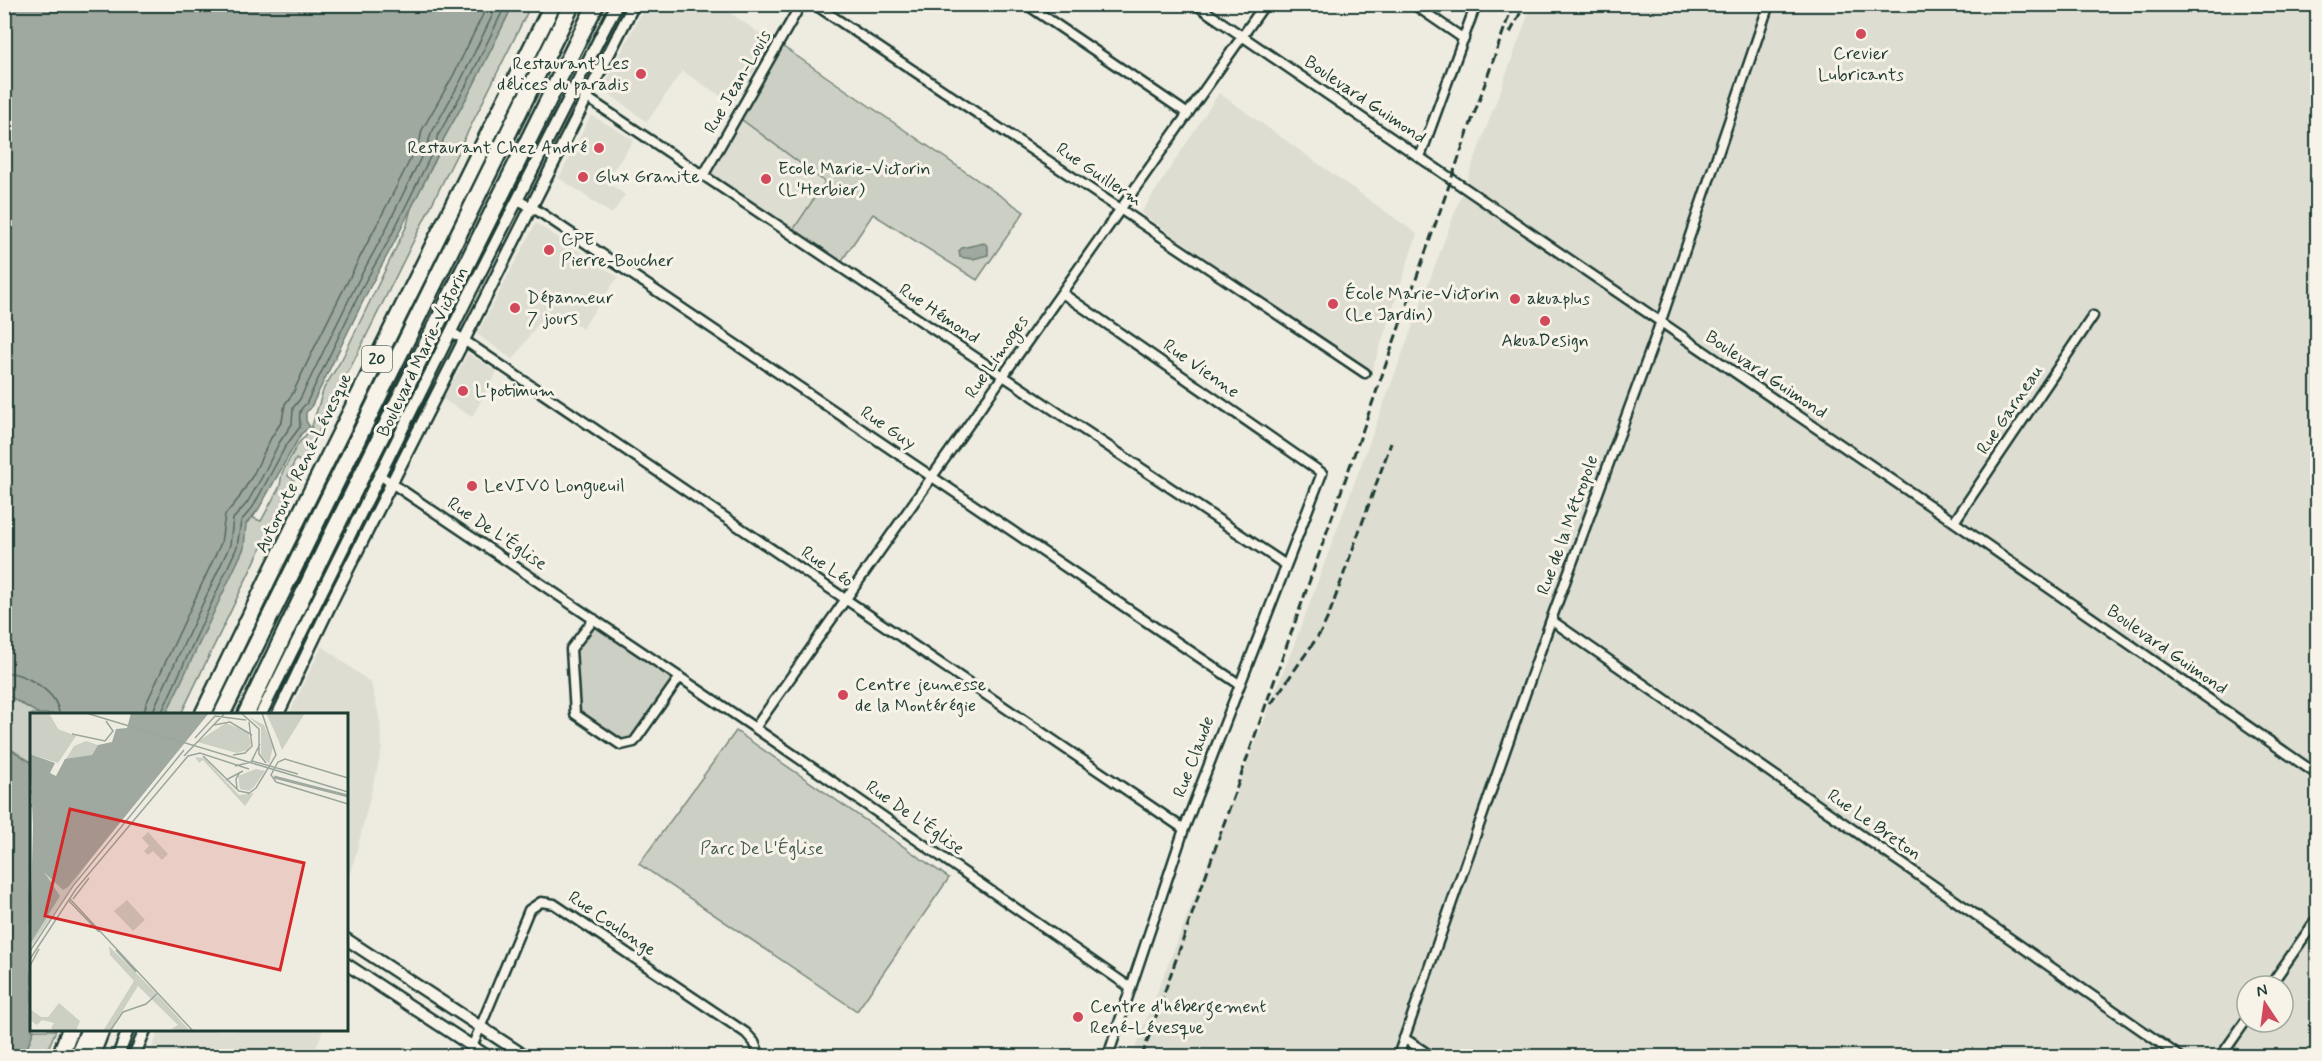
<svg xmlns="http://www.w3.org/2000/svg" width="2322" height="1061" font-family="Mynerve,sans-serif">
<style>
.built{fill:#ddddd2;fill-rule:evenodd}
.green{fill:#cccfc4;stroke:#76867c;stroke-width:1.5}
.water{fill:#9fa99f;stroke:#6c7e74;stroke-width:1.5}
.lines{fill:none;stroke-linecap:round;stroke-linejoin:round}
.shore{stroke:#52685f;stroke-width:1.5}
.minor-casing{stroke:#1f3d34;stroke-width:13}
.tertiary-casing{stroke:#1f3d34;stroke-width:15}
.motorway-casing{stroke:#1f3d34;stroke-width:20}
.minor{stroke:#f7f3e8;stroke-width:8}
.tertiary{stroke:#f7f3e8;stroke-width:10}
.motorway{stroke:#f7f3e8;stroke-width:15}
.rail{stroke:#1f3d34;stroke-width:3;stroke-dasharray:9 4.5;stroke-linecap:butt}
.poi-dot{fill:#d1495b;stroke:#f7f3e8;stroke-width:2}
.labels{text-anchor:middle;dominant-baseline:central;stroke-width:6;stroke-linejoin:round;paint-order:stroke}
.shield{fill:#f7f3e8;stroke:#60746a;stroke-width:1.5}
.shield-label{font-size:16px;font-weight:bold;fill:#1f3d34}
.poi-label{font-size:18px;fill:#1f3d34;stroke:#f7f3e8;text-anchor:start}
.street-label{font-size:18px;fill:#1f3d34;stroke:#f7f3e8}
.park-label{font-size:18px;fill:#425a51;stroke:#f7f3e8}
.inset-river{fill:none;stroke:#9fa99f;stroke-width:3}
.inset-road{fill:none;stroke:#9ba69c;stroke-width:1.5}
.view{fill:#d62828;fill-opacity:0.15;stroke:#d62828;stroke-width:3}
.inset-edge{fill:none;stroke:#1f3d34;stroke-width:3}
</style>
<rect width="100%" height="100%" fill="#eeece1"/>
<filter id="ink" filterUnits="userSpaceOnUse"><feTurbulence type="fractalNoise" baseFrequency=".0167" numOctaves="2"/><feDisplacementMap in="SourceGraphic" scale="12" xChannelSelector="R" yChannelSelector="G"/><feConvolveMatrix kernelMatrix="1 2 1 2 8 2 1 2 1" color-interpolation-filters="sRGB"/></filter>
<g filter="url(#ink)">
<path class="built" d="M645,5H719L772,42L733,104L682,71L647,122L603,89Z
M1532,5H2317V1056H1132L1297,637ZM2247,986H2283V1022H2247Z
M1219,93L1417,234L1371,374L1141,213Z
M591,115L634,140L606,181L625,195L612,214L559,178Z
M741,119L825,183L791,233L707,175Z
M536,223L618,277L582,329L569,319L563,321L547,311L513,360L477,334Z
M468,353L497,372L472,417L443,399Z
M322,646L371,683L380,721L382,749L347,889L346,714H289Z
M159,1030H323L313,1056H149Z"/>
<path class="green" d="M513,5H531L303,463L296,459L288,476L294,480L181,714H32V1030H56L45,1056H5L4,561L301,434L253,518L261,521L280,486L282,473L298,444L311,429L324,388L342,359L407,225L411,208L442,147L443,140L473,86Z
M782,46L1024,212L977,280L873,214L839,265L791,233L825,182L741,119Z
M594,619L680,677L634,742L621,745L575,714L571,649Z
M736,731L949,878L857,1011L639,864Z"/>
<path class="water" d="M4,5H513L473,86L443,140L442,146L394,243L371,285L310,409L306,412V421L310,427L301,434L258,510L246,524L244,548L166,714H39L5,694Z
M984,243L988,246V255L973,259L960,257L959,251L962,248Z
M4,745L31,762L32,1030H34L24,1056H5Z"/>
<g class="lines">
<path class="shore" d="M4,672C25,673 58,692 59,714
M144,714L146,704L221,543L225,515L239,498L254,473L271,438L282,421L285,404L293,393C332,307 378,225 420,140L422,130L453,76L488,4
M153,714L155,706L230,545L233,519L247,503L262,477L279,443L292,424L293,408L300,399L359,279L382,237L428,143L431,134L461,80L498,4
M161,714L237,547L241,521L253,507L285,447L300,427C300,417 297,411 306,404L365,282L389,240L436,145L437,137L467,84L506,4"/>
<defs>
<path id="minor" d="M814,4L1365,373
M1026,4L1188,114
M1195,4L1954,522L2318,775
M1413,4L1464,39
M574,89L1286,565
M1420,157L1476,4
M703,176L801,4
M518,200L538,211L1239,684
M1062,293L1322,473L1184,829L1108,1056
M452,332L1184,829
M381,476L755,728L1131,988
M1954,522L2093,316
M594,619L571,649L575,714L621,745L634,742L680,677
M1551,620L2179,1056
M755,728L1265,4
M2270,986L2318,917
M1404,1038L1431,1056
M472,1047L529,910L541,902L554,904L746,1033L754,1042L760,1056
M1398,1056L1551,620L1654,341L1769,4
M2221,1056L2247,1019"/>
<path id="tertiary" d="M261,714L473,287L617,4
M278,714L335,595L634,4
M346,939L525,1056
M346,964L487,1056
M118,1056L128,1030
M134,1056L145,1030"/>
<path id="motorway" d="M203,714L269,577L553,4
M222,714L572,4
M246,714L327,545L596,4
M60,1056L70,1030
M78,1056L89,1030
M91,1056L101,1030"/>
</defs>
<use href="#minor" class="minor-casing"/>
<use href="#tertiary" class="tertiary-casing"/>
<use href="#motorway" class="motorway-casing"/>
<use href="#minor" class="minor"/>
<use href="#tertiary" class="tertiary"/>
<use href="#motorway" class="motorway"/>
<path class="rail" d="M1510,33L1525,4
M1271,704L1321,632L1329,615L1391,443
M1142,1056L1513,4"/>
</g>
</g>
<g class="poi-dot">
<circle cx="1861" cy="34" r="6"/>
<circle cx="641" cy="74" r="6"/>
<circle cx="599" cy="148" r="6"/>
<circle cx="583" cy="177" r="6"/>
<circle cx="766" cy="179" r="6"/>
<circle cx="549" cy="250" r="6"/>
<circle cx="1515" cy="299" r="6"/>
<circle cx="1333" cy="304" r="6"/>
<circle cx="515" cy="308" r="6"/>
<circle cx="1545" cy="321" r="6"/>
<circle cx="463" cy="391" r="6"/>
<circle cx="472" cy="486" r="6"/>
<circle cx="843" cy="695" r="6"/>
<circle cx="1078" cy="1017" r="6"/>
</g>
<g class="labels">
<rect class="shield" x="362" y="346" width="30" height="26" rx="4.5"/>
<g class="shield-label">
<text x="377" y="359">20</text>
</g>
<g class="poi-label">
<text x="1861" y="54" text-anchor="middle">Crevier<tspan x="1861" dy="21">Lubricants</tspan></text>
<text x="629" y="64" text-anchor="end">Restaurant Les<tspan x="629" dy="21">délices du paradis</tspan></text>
<text x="587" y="148" text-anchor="end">Restaurant Chez André</text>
<text x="778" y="169">Ecole Marie-Victorin<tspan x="778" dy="21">(L'Herbier)</tspan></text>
<text x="595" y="177">Glux Granite</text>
<text x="561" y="240">CPE<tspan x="561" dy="21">Pierre-Boucher</tspan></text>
<text x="1345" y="294">École Marie-Victorin<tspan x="1345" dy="21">(Le Jardin)</tspan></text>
<text x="527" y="298">Dépanneur<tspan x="527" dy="21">7 jours</tspan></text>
<text x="1527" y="299">akuaplus</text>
<text x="1545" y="341" text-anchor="middle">AkuaDesign</text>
<text x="475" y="391">L'potimum</text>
<text x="484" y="486">LeVIVO Longueuil</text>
<text x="855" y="685">Centre jeunesse<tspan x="855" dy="21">de la Montérégie</tspan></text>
<text x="1090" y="1007">Centre d'hébergement<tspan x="1090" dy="21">René-Lévesque</tspan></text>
</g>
<g class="street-label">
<text transform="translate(738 82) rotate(-60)">Rue Jean-Louis</text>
<text transform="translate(1365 100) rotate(34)">Boulevard Guimond</text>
<text transform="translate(1099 175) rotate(34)">Rue Guillerm</text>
<text transform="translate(939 314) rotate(34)">Rue Hémond</text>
<text transform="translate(423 352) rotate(-64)">Boulevard Marie-Victorin</text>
<text transform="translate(997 357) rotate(-55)">Rue Limoges</text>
<text transform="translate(1201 369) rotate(35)">Rue Vienne</text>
<text transform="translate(1766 375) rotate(34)">Boulevard Guimond</text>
<text transform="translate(2010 410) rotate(-56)">Rue Garneau</text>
<text transform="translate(888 428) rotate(34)">Rue Guy</text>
<text transform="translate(304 463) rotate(-64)">Autoroute René-Lévesque</text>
<text transform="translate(1568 525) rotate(-70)">Rue de la Métropole</text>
<text transform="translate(497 534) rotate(34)">Rue De L'Église</text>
<text transform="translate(827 567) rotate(34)">Rue Léo</text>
<text transform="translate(2167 650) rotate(35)">Boulevard Guimond</text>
<text transform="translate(1194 757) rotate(-69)">Rue Claude</text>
<text transform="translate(915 818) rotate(35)">Rue De L'Église</text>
<text transform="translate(1874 825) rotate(35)">Rue Le Breton</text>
<text transform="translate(612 924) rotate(34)">Rue Coulonge</text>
</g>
<g class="park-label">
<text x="762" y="849">Parc De L'Église</text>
</g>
</g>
<g transform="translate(30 713)">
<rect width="318" height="318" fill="#eeece1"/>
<path d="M0,0H19L28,16L46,23L28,50L0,41ZM236,0H275L252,37L248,26ZM219,4L234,12L243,34L239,51L231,42V15ZM196,10L218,19L221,31L217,37L207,40L167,29ZM56,28L68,32L62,42L44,48L36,46L44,33ZM165,44L174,45L209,82L224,80L215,93L173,47L169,50ZM226,56L235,58L224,74L219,78L210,76L208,63ZM104,94L58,150L0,235V216L14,159L61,147ZM118,119L138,141L132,147L123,138L118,142L114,138L119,133L112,125ZM97,187L115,207L103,218L84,198ZM79,233L127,281L124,285L128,282L160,318L141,316L148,312L108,273L80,318H73L104,268L80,242ZM29,290L50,308L46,318H25L21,315L24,310L12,307L7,312L0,307V296L11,304H18Z" fill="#cccfc4"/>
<path d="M101,0H179L38,174L33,177L14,159L30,183L0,231L3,113L0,41L25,50L20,60L26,63L35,46L62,42L68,32L82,29L86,16L97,15Z" fill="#9fa99f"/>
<path class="inset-river" d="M120,17L132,0M127,19L140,0M244,64L318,83M0,79L31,75L73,56L117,21M0,93L84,57L109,40L124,23"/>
<path class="inset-road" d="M56,0L318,79M211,0L229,16V41L236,50M184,12L200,9L222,22M42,21L75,28L83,18L76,8M165,25L185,3L216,7M203,42L215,40L222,33L219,9M154,43L194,1M173,43L209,78L219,80M222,48L268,61M205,53L221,49L230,31M318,65L255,46L248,49L241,62L246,69L318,91M196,67L213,58M207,76L206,66L210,59M218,81L226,75L246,42L232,0M40,186L163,318M43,186L59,165M39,188L69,219M86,237L106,259M0,238L43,173L154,37M0,246L46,176L158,43L170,40L219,56M0,253L9,236M80,318L93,299L116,291L128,280"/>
<path class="view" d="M40,96L274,150L250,257L15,203Z"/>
<rect width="318" height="318" class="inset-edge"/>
</g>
<rect width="2322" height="1061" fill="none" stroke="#f7f3e8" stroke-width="24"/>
<rect x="12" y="12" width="2298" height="1037" fill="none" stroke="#1f3d34" stroke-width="2" filter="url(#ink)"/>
<g transform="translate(2265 1004) rotate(347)"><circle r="28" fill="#f7f3e8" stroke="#a1aaa0" stroke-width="1.5"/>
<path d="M0-4.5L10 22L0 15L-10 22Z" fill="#d1495b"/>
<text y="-9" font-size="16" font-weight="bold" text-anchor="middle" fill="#1f3d34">N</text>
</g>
</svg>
